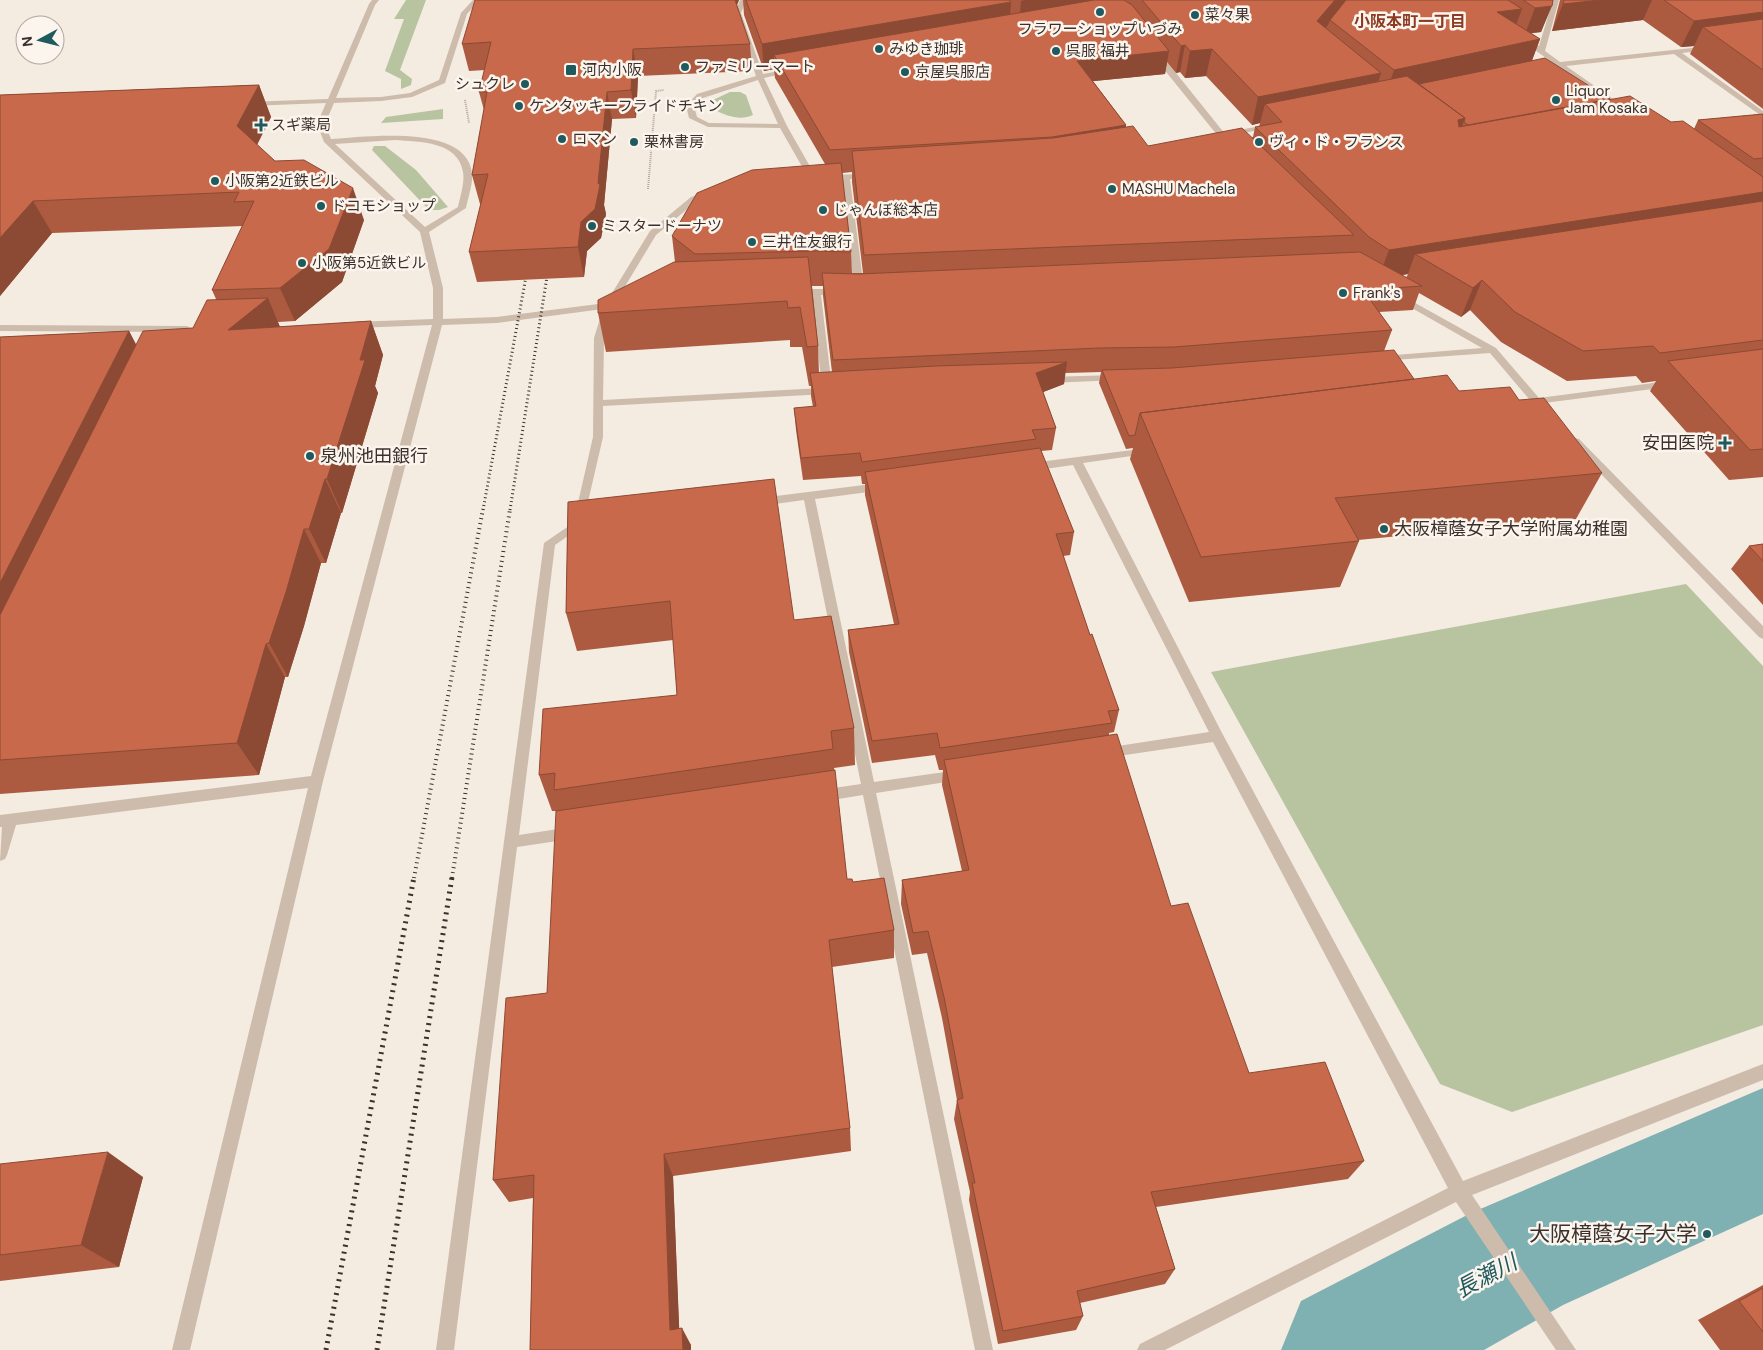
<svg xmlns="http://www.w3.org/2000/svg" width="1763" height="1350" font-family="'DM Sans','Noto Sans JP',sans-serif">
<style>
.green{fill:#b8c4a0}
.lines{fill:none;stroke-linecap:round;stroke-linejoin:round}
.river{fill:#7fb0b2;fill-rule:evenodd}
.path{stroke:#b9a596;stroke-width:2;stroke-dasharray:1 1;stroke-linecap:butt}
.minor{fill:#cdbbac;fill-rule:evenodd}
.rail-far2{stroke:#3b302b;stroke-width:3;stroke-dasharray:1 3;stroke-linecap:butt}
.rail-far1{stroke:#3b302b;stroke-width:4;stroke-dasharray:1 4;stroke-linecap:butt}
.rail{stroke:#3b302b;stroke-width:5;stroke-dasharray:2 5;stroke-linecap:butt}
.wall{fill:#ac5a40;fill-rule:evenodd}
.shaded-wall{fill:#8c4a34}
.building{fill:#c8694b;stroke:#8c4a34}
.poi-dot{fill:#1f5a5e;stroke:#fbf5ee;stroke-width:2}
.labels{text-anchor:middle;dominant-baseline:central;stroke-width:5;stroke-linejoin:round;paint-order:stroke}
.far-poi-label{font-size:15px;fill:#3b302b;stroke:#fbf5ee;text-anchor:start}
.far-neighbourhood-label{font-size:16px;font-weight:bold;fill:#8c3b22;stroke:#fbf5ee}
.poi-label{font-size:18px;fill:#3b302b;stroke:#fbf5ee;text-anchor:start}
.near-poi-label{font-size:21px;fill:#3b302b;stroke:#fbf5ee;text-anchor:end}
.near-water-label{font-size:22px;font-style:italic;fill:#1f5a5e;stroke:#fbf5ee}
</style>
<rect width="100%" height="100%" fill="#f4ebe1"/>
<path class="green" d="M406,0H426L400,70L412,79L411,85L401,89V79L385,71L404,19H394Z
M730,92H740L746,95L753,115C740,121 727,116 715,110L713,100Z
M443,109V119L381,123L386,117Z
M374,146H385L416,170L448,207L439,210H429L372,150Z
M1686,584L1763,666V1025L1512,1112L1440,1084L1211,672Z"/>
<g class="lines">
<path class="river" d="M1763,1088V1214L1563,1305L1484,1350H1281L1301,1301L1471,1213Z"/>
<path class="path" d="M465,100L469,123
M648,189L656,91L664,90"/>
<path class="minor" d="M372,0H379L375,5L336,98L381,97L410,93L439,80L461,13L473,0H480L467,14L445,83L412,97L381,101L334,103L325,124L331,139C365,137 468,123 472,174C473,184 468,198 466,208L429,232L443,288V319L497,317L606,303L650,231L691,197L707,192L711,195L710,197L697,201L656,235L615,303L619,305L612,308L604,338L603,400L822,388L812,295L793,294V290L796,289H838L843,292L838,295H821L832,388L830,393L826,394L603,406V437L584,519L588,522L555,545L519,835L571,827L576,829L578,833L576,837L571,839L517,847L454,1350H436L544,543L579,519L575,516L593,437L594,338L603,309L497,323L442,325L323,781L190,1350H172L308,788L16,825L7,855L5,859L0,861L2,827H0V815L311,776L432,325L355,328L350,325L355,322L433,319V288L420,232L324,142L317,124L326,103L250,106L246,104L250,102L328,99L369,4ZM395,140C420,142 458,141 463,172C465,182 460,197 458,207L425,227L335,144Z
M740,0H746L741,13L763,74L791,69L795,71L764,78L787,126L816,177L815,179L808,177L780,128L708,127L689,118L686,106L697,94L756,76L735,13ZM758,80L778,124L709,123L697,117L694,106L703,98Z
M1553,0H1559L1545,51L1560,62L1711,46V50H1708L1682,53L1763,111V117L1674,54L1566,66L1619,103L1620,105L1616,107L1558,67L1537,71V67L1553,63L1520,39L1526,38L1539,46Z
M1154,53H1160L1225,134L1229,132L1271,124L1275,126L1271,128L1226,136L1233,144L1226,146L1154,57Z
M867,174H870V178L850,179L864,289L859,292L854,289L842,179H827L823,177L827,175Z
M1399,294L1496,348L1539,398L1668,381L1673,384L1668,387L1544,403V407L1540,408L1534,405L1525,404V400L1529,399L1490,353L1380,361V357L1383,356L1482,348L1396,299V295Z
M0,325L187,326L192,329L187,332L0,331Z
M1116,375L1120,376V380L1048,383L1043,380L1048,377Z
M1575,438L1579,439L1763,626V639L1759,637L1571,443L1570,441Z
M1148,448L1152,449L1153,451L1152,453L1083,463L1222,733L1463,1181L1763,1064V1080L1472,1195L1576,1350H1556L1456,1202L1165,1350H1137L1140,1344L1448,1188L1213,742L1105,758L1100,757L1098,753L1100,749L1105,748L1209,732L1073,465L1031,471L1026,467L1031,463Z
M880,483L885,487L884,490L815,499L874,782L959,770L964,771L966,775L964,779L959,780L876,793L993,1350H975L863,795L820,802L815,800L813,796L815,792L820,790L861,784L804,500L761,506L755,502L761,498Z"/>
<path class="rail-far2" d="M483,510L528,266
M510,510L549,264"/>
<path class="rail-far1" d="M414,878L483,509
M452,878L510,509"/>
<path class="rail" d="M326,1350L414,877
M377,1350L452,877"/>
</g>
<path class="wall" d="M739,0L737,5L750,44L752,71L638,76L636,118L612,119L604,205L606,214L601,238L587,251L584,277L477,282L469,252L481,204H480L472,175L484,110L479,92L485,70L469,71L462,44Z
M743,0H1553L1541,32L1531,33L1540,39L1532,60L1610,99L1671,122L1694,129L1698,120L1763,114V477L1729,480L1650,391L1656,381L1642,383L1636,376L1567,381L1501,342L1470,310L1461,317L1419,293L1413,310L1379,312L1392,330L1384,351L1414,379L1459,391L1519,400L1602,473L1576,519L1358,540L1359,541L1340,587L1189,602L1130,459L1133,448L1126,449L1099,383L1101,372L1065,373L1064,384L1043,392L1056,428L1052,450L1041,451L1074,532L1070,555L1063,556L1090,635L1119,710L1114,732L1109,733V736L1171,906L1249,1073L1364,1161L1348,1179L1156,1207L1175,1269L1165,1284L1080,1303L1083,1316L1076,1330L998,1344L969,1200L970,1192L954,1119L957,1100L942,1018L927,953L912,955L901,904L902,880L962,871L942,785L943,770H939L935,755L872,763L849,652L848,630L894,624L865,495V484H862L861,476L803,480L796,430L794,408L813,407L811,396V386H809L802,347H790V340L606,352L598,313L675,262L672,236L825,164L775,78L774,69L764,71L744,15ZM1167,62L1176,73L1180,72L1185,78L1206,76L1252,125L1260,123L1259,127H1255L1253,137L1148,146L1126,127V125L1093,81L1165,74ZM852,172V182L863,273H852L851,252L842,173ZM1408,274L1406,278L1402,275ZM812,286H823V296L832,372L819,373L818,346Z
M1560,0H1763V109L1690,54L1694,46L1681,47L1643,20L1552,31Z
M259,85L271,117L257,145L275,161L364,220L342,282L295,321L278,322L280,327L371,321L383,355L375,386L378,393L342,513H341L326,563H321L304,626L288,677H285L259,775L0,794V337L129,331L136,345L193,328L216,299L212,290L243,226L52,233L0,296V95Z
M568,502L794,620L854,728L855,765L834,768L847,879L853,882L894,930V958L832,967L850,1128L851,1151L673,1176L679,1329L691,1345V1350H530L533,1198L509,1202L493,1180L547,993L562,811H552L539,775L677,695L673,640L577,651L566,613Z
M1763,544V605L1731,569L1749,546Z
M0,1164L143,1177L119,1267L0,1281Z
M1763,1285V1350H1720L1698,1320Z"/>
<path class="shaded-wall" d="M732,0H739L733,14Z
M1025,0H1107L1019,27L1021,1Z
M1335,0H1349L1330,20L1328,25L1310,47L1317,21Z
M1601,0H1652L1643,20L1552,31L1563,4Z
M1011,2L1009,29L774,55V69L764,71L762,44Z
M1552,6L1541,32L1525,34L1535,8Z
M1522,9L1512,36L1497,12Z
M1763,12V37L1703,27L1694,46L1681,47L1694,21Z
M1540,39L1530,66L1385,97L1394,70Z
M1185,45L1180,72L1176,73L1181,46Z
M633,49L638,76L636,118L631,90Z
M1212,49L1206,76L1185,78L1190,51Z
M1169,51L1165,74L1075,83L1077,61Z
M1381,73L1373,100L1265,104L1260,123L1252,125L1258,97Z
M259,85L271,117L250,158L237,126Z
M607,92L612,119L604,205L606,214L601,238L587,251L584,277L578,247L581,222L598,183Z
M1465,118L1455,146L1458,120Z
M1126,125L1123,149L1050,161L1052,137Z
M353,188L364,220L342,282L295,321L280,288Z
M1763,192V218L1415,254L1408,274L1378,279L1389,250Z
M33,201L52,233L0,296V238Z
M1482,280L1470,310L1461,317L1473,288Z
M268,298L282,332L228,330Z
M371,321L383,355L375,386L378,393L342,513L327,479Z
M129,331L147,365L0,672V583Z
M1067,362L1064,384L1033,396L1036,373Z
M325,479L341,513L326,563L309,529Z
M304,529L321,563L304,626L288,677L269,643Z
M266,644L285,677L259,775L237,743Z
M108,1152L143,1177L119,1267L81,1245Z
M664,1154L673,1176L680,1347L670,1330Z
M682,1328L691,1345V1350H683Z"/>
<path class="building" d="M475,0H735L750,44L633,49L631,90L607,92L598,183L600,185L595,209L581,222L578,247L469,252L488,174L472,175L487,92H479L491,42L462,44Z
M746,0H1009L1011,2L762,44Z
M1094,0H1124L1132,5L1169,51L1077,61L1126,125L1052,137L830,150L774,55Z
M1142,0H1335L1317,21L1381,73L1258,97L1212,49L1190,51L1185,45L1181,46Z
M1346,0H1508L1522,9L1497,12L1540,39L1394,70L1330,20Z
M1523,0H1553L1552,6L1535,8Z
M1564,0H1601L1563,4Z
M1664,0H1763V12L1694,21Z
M1763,19V70L1703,27Z
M1545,58L1610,99L1468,125L1464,122L1465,118L1419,84Z
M1407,76L1465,118L1458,120L1459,127L1630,96L1671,122L1683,121L1763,177V192L1389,250L1369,237L1255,127L1282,122L1265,104Z
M259,85L237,126L275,161L304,160L353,188L329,249L280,288L212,290L254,201L234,202L239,192L33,201L0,238V95Z
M1763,114V158L1754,159L1698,120Z
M1133,126L1148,146L1242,128L1354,235L864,255L852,151L1053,138Z
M841,163L851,252L814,251L695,254L672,236L697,193L752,170Z
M1763,201V340L1660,353L1653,346L1583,351L1515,312L1482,280L1473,288L1415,254Z
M1360,252L1422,286L1363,290L1392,330L1174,347L1099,348L833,360L822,273L859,274Z
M808,257L818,346L807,347L800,307L788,308L787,301L598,313V300L674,262Z
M268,298L228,330L371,321L360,360H365L327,479H325L309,529H304L286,592L269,643L266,644L237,743L0,760V615L143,331L193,328L207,300Z
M129,331L0,583V337Z
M1763,349V449L1750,450L1668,361Z
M1394,350L1414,379L1140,413L1135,435L1129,436L1102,370L1172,368Z
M1067,362L1036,373L1056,428L1032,430L1036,439L862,462L860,453L801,458L794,408L816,406L810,373L936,366Z
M1447,375L1459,391L1510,387L1519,400L1544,398L1602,473L1335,498L1359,541L1201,557L1140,413Z
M1040,448L1074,532L1056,534L1090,635L1092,634L1119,710L1108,711L1112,723L940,748L937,733L872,741L848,630L899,624L865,472Z
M774,479L794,620L831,616L854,728L831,731L833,749L554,790L555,773L539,775L543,709L677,695L670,601L566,613L568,502Z
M1763,544V561L1749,546Z
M1117,734L1171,906L1188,903L1249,1073L1325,1062L1364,1161L1151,1192L1175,1269L1077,1291L1083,1316L1003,1331L972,1183H975L957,1100L963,1098L944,997L928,931L913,933L902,880L969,870L944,760Z
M835,770L847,879H852L853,882L884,878L894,930L829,940L850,1128L664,1154L670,1330L682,1328L683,1350H530L534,1175L493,1180L506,998L547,993L556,811Z
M108,1152L81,1245L0,1255V1164Z
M1763,1288V1332L1739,1301Z"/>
<g class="poi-dot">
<circle cx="1100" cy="12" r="5"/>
<circle cx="1195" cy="15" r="5"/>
<circle cx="879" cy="49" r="5"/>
<circle cx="1056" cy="51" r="5"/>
<circle cx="685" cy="67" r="5"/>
<rect x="565" y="64" width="12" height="12" rx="2.5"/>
<circle cx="905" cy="72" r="5"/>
<circle cx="525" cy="84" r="5"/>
<circle cx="1556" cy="100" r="5"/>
<circle cx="519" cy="106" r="5"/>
<path d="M258.5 117.5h5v5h5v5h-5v5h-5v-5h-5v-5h5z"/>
<circle cx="562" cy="139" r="5"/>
<circle cx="634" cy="142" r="5"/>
<circle cx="1259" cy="142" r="5"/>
<circle cx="215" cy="181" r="5"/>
<circle cx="1112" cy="189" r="5"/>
<circle cx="321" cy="206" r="5"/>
<circle cx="823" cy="210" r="5"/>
<circle cx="592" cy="226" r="5"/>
<circle cx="752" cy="242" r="5"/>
<circle cx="302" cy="263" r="5"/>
<circle cx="1343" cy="293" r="5"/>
<path d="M1722.5 435.5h5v5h5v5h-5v5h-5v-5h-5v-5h5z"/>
<circle cx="310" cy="456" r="5"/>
<circle cx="1384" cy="529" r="5"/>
<circle cx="1707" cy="1234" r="5"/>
</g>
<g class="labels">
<g class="far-poi-label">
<text x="1205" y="15">菜々果</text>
<text x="1100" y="29" text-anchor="middle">フラワーショップいづみ</text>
<text x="889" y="49">みゆき珈琲</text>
<text x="1066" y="51">呉服 福井</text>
<text x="695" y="67">ファミリーマート</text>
<text x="582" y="70">河内小阪</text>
<text x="915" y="72">京屋呉服店</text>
<text x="515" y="84" text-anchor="end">シュクレ</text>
<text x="1566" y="91">Liquor<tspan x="1566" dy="17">Jam Kosaka</tspan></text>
<text x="529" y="106">ケンタッキーフライドチキン</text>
<text x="271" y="125">スギ薬局</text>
<text x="572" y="139">ロマン</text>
<text x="644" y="142">栗林書房</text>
<text x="1269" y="142">ヴィ・ド・フランス</text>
<text x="225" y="181">小阪第2近鉄ビル</text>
<text x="1122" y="189">MASHU Machela</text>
<text x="331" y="206">ドコモショップ</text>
<text x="833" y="210">じゃんぼ総本店</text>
<text x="602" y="226">ミスタードーナツ</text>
<text x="762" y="242">三井住友銀行</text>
<text x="312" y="263">小阪第5近鉄ビル</text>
<text x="1353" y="293">Frank's</text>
</g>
<g class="far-neighbourhood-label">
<text x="1410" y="21">小阪本町一丁目</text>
</g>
<g class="poi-label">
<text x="1714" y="443" text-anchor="end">安田医院</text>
<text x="320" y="456">泉州池田銀行</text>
<text x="1394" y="529">大阪樟蔭女子大学附属幼稚園</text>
</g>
<g class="near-poi-label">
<text x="1697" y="1234">大阪樟蔭女子大学</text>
</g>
<g class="near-water-label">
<text transform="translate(1486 1276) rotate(-28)">長瀬川</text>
</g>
</g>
<g transform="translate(40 40) rotate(263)"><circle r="24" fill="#fbf5ee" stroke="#aea6a0"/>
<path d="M0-4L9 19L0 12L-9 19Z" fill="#1f5a5e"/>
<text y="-8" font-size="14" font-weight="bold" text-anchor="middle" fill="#3b302b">N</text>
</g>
</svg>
